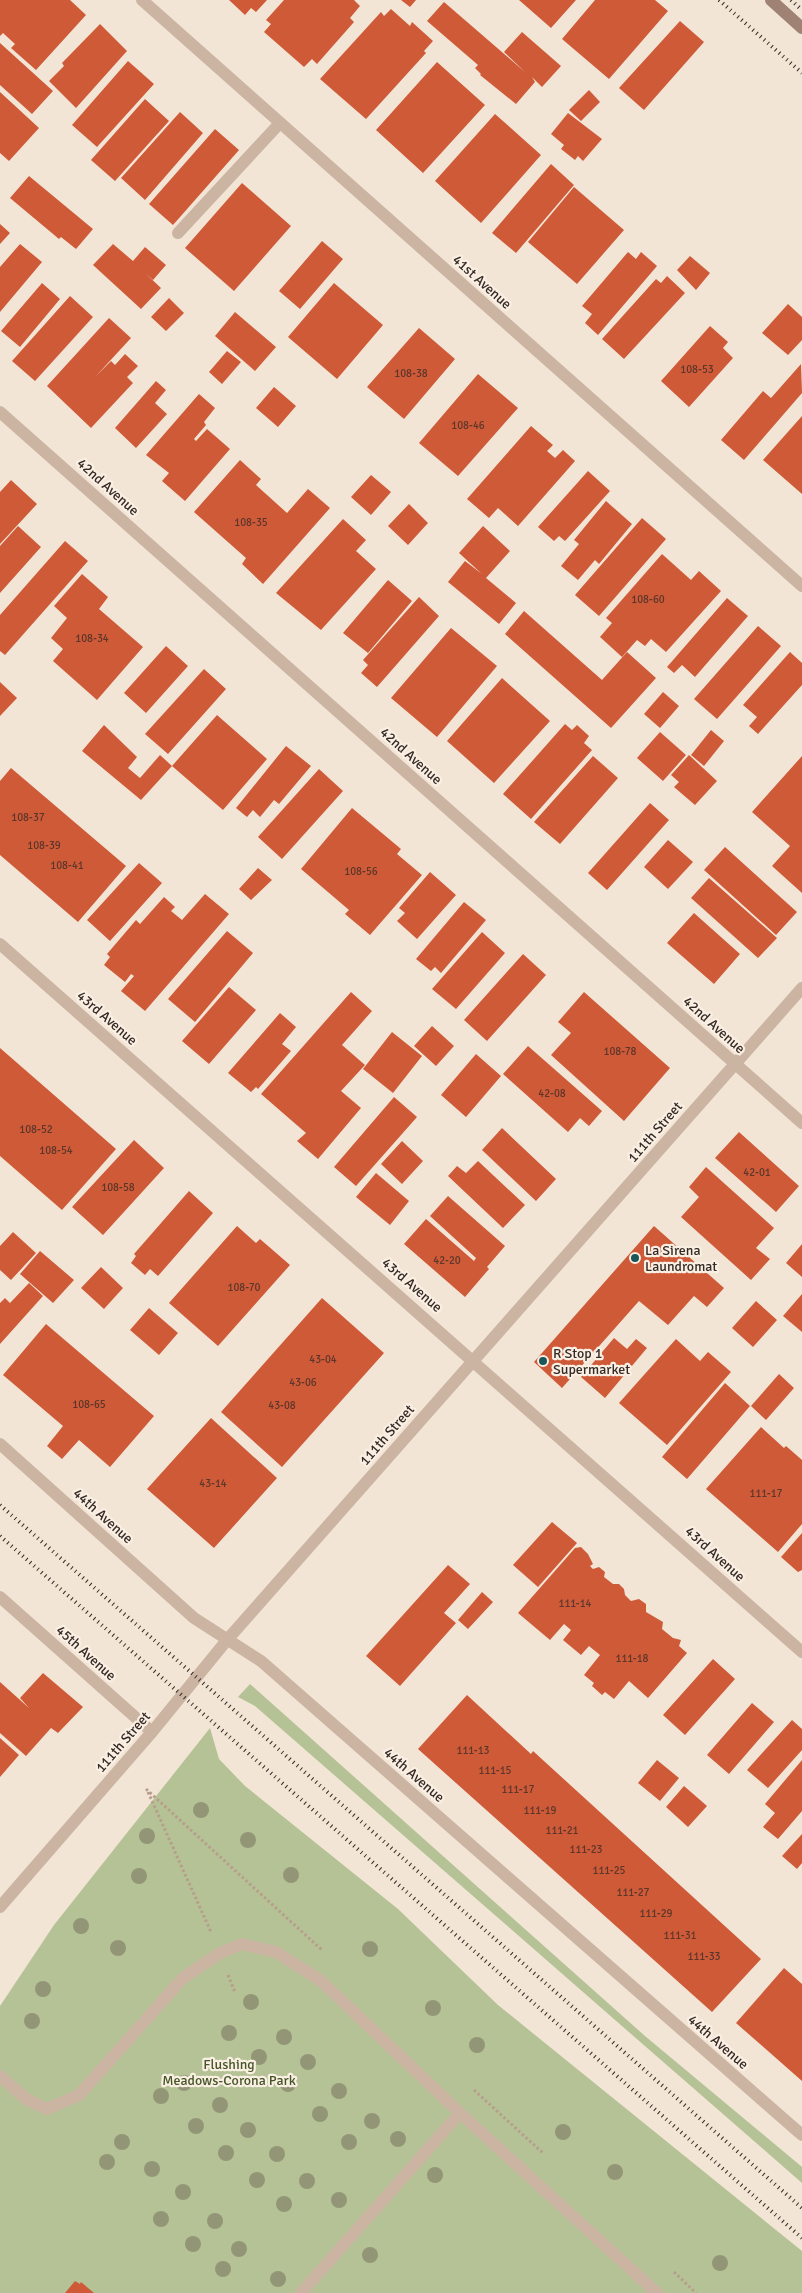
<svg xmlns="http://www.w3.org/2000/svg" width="802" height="2293" font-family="Signika,sans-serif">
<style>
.green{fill:#b4c295}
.building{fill:#cf5a38}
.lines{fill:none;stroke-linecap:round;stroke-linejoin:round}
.path{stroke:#b79e8c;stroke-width:3;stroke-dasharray:2.5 2.5;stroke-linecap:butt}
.lane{stroke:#cbb4a2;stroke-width:12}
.street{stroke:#cbb4a2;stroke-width:12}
.secondary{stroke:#9f8273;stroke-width:12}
.rail{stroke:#352a25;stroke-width:4;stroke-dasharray:1 4;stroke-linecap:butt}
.tree{fill:#939676}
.poi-dot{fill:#185659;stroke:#faefe3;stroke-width:2}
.labels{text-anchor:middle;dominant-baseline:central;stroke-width:4.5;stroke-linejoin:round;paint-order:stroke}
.number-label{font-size:11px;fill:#5c362a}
.street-label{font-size:14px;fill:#352a25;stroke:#faefe3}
.poi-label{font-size:14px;fill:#352a25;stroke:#faefe3;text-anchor:start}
.park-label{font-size:14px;fill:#455527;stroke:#faefe3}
</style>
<rect width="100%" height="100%" fill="#f3e5d6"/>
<path class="green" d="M250,1684L645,2036L802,2167V2183L255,1706L238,1697Z
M210,1728L219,1759L245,1786L398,1909L498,2005L802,2251V2293H0V2006L54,1925Z"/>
<path class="building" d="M0,0H70L86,15L36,70L11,48L15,44L3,33L0,36Z
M229,0H267L256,12L251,8L245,15Z
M284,0H354L360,6L350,18L354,22L317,64L312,59L304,67L264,32L271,24L266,20Z
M401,0H416L410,7Z
M519,0H576L551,28Z
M595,0H655L668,11L609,79L562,39Z
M444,2L525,72L504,52L522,32L561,66L542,87L532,77L535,82L516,104L480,75L481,74L475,68L478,65L427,21Z
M391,9L410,26L412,22L433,41L424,51L426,53L366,119L320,79L381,12L384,16Z
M680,21L704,42L644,110L619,88Z
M100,24L127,51L76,108L49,81L64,66L62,63Z
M0,43L53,91L32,114L0,85Z
M128,61L154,84L97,147L72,125Z
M437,62L485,105L423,173L376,130Z
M589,90L600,102L581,121L569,110Z
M0,92L39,128L9,161L0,153Z
M145,99L169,121L115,181L91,160Z
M180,112L203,133L145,200L121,178Z
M568,113L602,139L583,161L578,156L575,160L561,149L564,145L551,134Z
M495,114L541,155L481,223L435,181Z
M215,129L239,150L173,225L149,204Z
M551,164L574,185L516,253L492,233Z
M29,176L93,229L76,249L61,237L59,239L10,198Z
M242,183L291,226L234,291L185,248Z
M574,187L624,230L577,284L528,242Z
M0,224L10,233L0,244Z
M322,241L343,259L300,309L279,291Z
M20,244L42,262L0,312V267Z
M113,244L133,261L145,247L166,265L153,280L145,273L161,288L141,309L93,265Z
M628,252L636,259L641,252L657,266L598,335L585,323L592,314L582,306Z
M690,256L710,273L696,290L677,270Z
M667,276L685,293L624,359L602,339L656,279L661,283Z
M42,283L60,299L20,347L1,331Z
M334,283L383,325L337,379L288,337Z
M70,296L93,317L35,381L12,361Z
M169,298L184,313L166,331L151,317Z
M788,304L802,317V340L788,355L762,333Z
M235,312L276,347L255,371L215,336Z
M109,318L131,338L96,376L111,361L115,365L125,354L138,366L127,377L133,383L91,428L47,386Z
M710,326L728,342L723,348L733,358L689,407L661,381Z
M419,328L455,359L404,419L367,387Z
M227,351L241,362L222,384L209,372Z
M801,364L802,393L744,460L721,440L763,391L771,398Z
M478,374L518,408L458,476L419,443Z
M156,381L166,390L155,403L167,414L136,448L115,428Z
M274,387L296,406L278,427L256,408Z
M199,394L215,408L204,422L206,425L194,439L196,441L207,429L230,449L185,501L162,481L169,473L146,455Z
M802,416V494L763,460Z
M531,426L553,445L547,451L555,458L563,450L575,461L518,526L498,508L489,518L467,499Z
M240,460L261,479L256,485L287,513L308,489L330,508L263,584L242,564L246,558L194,512Z
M588,471L610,491L565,541L559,536L554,541L538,527Z
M371,475L391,492L371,515L351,497Z
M11,480L37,504L0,544V492Z
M606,501L632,524L599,564L595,560L578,580L561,566L579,544L574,540Z
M409,504L428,523L408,545L388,526Z
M642,518L666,539L599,616L575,595Z
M343,519L366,540L356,551L376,569L321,630L276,593Z
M18,526L41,547L0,593V546Z
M483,526L510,551L486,578L516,603L499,624L448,582L465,561L482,574L459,553Z
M65,541L88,561L5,655L0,651V615Z
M662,554L691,580L699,571L721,591L666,652L651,639L645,646L637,640L622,657L600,637L612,623L606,618Z
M82,574L108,597L99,609L143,647L97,700L53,661L63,649L51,638L67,618L54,606Z
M388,580L412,601L368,653L343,633Z
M419,597L439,616L377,687L361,673L368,665L363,660Z
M727,598L748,616L695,677L682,665L674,673L667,667Z
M524,611L602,680L627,652L656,678L611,728L505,634Z
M758,626L781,646L717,719L694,699Z
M451,628L497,666L437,737L391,698Z
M166,646L188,666L146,713L124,693Z
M790,652L802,663V685L758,734L749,726L757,717L743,705Z
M204,669L226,689L168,754L145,734Z
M502,678L550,721L494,783L447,741Z
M0,682L17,698L0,716Z
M663,692L679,706L660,728L644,714Z
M217,715L267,759L223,810L172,766Z
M565,724L572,730L577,725L589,736L584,743L592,750L531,819L503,794Z
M104,725L137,757L128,768L140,778L160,755L172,766L141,800L82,751Z
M711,730L724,741L704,766L691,755Z
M660,732L686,755L663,781L637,758Z
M286,746L311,766L279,804L274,800L260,817L253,810L247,817L236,808Z
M689,755L717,781L695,805L674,787L679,782L671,775Z
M593,756L618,778L560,844L534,822Z
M802,756V893L772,866L790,846L752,812Z
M11,768L126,866L78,922L0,855V781Z
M319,769L343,791L282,859L258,837Z
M650,803L669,820L607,890L588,873Z
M352,808L401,849L397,854L422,875L370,935L345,914L349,910L301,869Z
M668,840L693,862L668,889L644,867Z
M725,847L797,912L776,935L704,870Z
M139,863L162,883L110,941L87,920Z
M258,868L272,880L251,900L239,889Z
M430,872L456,895L417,939L397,921L405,913L399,908Z
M709,878L777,938L758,958L691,898Z
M205,894L229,914L145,1011L121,991L134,976L131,974L125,982L104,965L110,957L107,954L136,920L140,924L164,897L175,907L171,911L182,920Z
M464,902L486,920L441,973L435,967L431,971L416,959Z
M694,913L740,954L714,984L667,943Z
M227,931L253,953L195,1022L168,999Z
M482,932L505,953L456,1009L432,989Z
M523,954L546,975L487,1041L464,1020Z
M229,987L256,1010L209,1064L182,1041Z
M351,992L372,1011L342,1045L365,1065L341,1091L361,1108L318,1159L297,1141L306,1133L261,1094Z
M584,992L670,1068L624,1121L551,1055L571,1033L558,1022Z
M280,1013L296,1027L282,1044L291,1051L258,1089L256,1087L251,1092L228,1073Z
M432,1026L454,1046L436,1066L414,1046Z
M392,1032L422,1056L393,1093L363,1069Z
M528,1046L602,1111L589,1126L580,1118L568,1132L503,1074Z
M0,1048L116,1149L62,1210L0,1156Z
M476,1054L501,1076L466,1117L441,1095Z
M394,1097L417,1117L356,1186L334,1167Z
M502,1128L556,1179L536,1201L482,1150Z
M739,1132L799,1186L776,1212L715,1158Z
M134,1140L164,1168L103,1235L72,1207Z
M402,1141L423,1161L402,1184L381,1164Z
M478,1161L525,1205L503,1228L448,1176L457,1166L466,1173Z
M706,1167L774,1228L756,1248L770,1259L751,1280L681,1217L699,1197L689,1187Z
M376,1173L409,1201L390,1225L356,1197Z
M189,1191L213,1213L158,1276L150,1269L145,1275L131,1263L136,1256L134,1254Z
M448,1196L505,1246L487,1267L489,1269L465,1297L404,1244L426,1219L474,1261L476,1258L430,1216Z
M237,1226L256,1243L260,1239L290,1265L218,1346L169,1303Z
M654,1226L724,1288L707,1307L694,1296L668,1325L639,1301L562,1388L534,1362Z
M13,1232L36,1253L11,1280L0,1270V1246Z
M802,1244V1277L786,1263Z
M40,1251L74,1280L53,1303L20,1274Z
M101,1267L123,1288L104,1309L81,1288Z
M29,1283L43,1296L0,1344V1303L5,1298L10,1303Z
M802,1294V1332L783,1316Z
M322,1298L384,1353L282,1467L221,1412Z
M756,1301L777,1320L753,1347L732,1328Z
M149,1308L178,1333L159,1355L130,1330Z
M46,1324L154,1416L110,1467L79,1440L62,1459L47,1446L63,1426L3,1375Z
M614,1338L627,1349L636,1339L647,1348L605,1398L581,1377Z
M676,1339L700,1361L708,1352L731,1372L667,1445L619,1403Z
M779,1374L794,1388L766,1420L751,1406Z
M725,1383L750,1406L687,1479L662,1457Z
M211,1418L277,1478L214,1548L147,1489Z
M761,1427L784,1448L786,1446L802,1460V1524L778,1552L706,1489Z
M552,1522L577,1543L538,1587L513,1565Z
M802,1533V1570L798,1572L781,1557Z
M581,1547L588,1554L593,1564L590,1566L593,1569L599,1567L605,1572L604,1577L613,1584H619L624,1589L625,1595L631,1601L639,1599L646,1604V1612L663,1622L662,1629L673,1638L681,1640L679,1646L687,1653L648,1698L629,1681L614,1699L605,1692L602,1695L592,1686L594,1683L584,1675L600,1655L589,1646L581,1655L563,1640L571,1630L564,1624L550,1640L518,1613L575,1548Z
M448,1565L470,1584L444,1613L456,1623L400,1686L366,1656Z
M482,1592L493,1602L468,1629L458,1620Z
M713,1659L735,1679L685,1735L663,1715Z
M43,1673L83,1707L58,1733L51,1728L26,1756L0,1733V1682L29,1708L20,1698Z
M467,1695L531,1754L533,1751L761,1959L712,2012L418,1749Z
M752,1703L774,1722L729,1774L707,1755Z
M792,1720L802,1729V1750L768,1788L747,1770Z
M0,1738L19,1755L0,1777Z
M657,1760L679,1778L660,1801L638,1783Z
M802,1760V1811L778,1839L763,1827L775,1813L765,1804Z
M684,1786L707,1806L688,1827L666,1807Z
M802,1834V1863L797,1869L782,1856Z
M784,1968L802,1984V2081L736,2023Z
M75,2281L80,2284L81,2282L94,2293H65Z"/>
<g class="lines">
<path class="path" d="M146,1789L323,1951
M148,1792L211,1932
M228,1975L235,1992
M474,2090L544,2154
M674,2272L696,2293"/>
<path class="lane" d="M178,233L280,123
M0,2076L26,2099L47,2109L79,2095L183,1978L220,1953L242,1944L276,1952L320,1980L460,2113L657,2293
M301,2293L460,2113"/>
<path class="street" d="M142,0L802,586
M0,412L802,1123
M0,944L802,1652
M0,1444L194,1618L261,1661L802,2135
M0,1597L152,1732
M0,1907L152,1732L227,1640L802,988"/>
<path class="secondary" d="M771,0L802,28"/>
<path class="rail" d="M719,0L802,73
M791,0L802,10
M0,1505L802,2208
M0,1536L802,2238"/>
</g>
<g class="tree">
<circle cx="201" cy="1810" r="8"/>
<circle cx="147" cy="1836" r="8"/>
<circle cx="248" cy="1840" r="8"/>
<circle cx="291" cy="1875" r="8"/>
<circle cx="139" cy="1876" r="8"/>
<circle cx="81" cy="1926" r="8"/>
<circle cx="118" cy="1948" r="8"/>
<circle cx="370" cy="1949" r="8"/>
<circle cx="43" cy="1989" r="8"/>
<circle cx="251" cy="2002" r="8"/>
<circle cx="433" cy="2008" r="8"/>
<circle cx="32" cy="2021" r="8"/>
<circle cx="229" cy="2033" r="8"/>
<circle cx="284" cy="2037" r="8"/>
<circle cx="477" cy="2045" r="8"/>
<circle cx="259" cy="2057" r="8"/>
<circle cx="308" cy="2062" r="8"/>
<circle cx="184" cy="2083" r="8"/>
<circle cx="288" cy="2084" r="8"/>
<circle cx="339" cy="2091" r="8"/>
<circle cx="161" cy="2096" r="8"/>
<circle cx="220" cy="2105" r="8"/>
<circle cx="320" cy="2114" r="8"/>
<circle cx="372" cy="2121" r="8"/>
<circle cx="196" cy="2126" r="8"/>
<circle cx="248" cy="2130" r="8"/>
<circle cx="563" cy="2132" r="8"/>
<circle cx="398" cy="2139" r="8"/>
<circle cx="122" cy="2142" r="8"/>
<circle cx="349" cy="2142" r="8"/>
<circle cx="226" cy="2153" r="8"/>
<circle cx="277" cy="2154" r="8"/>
<circle cx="107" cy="2162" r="8"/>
<circle cx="152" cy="2169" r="8"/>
<circle cx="615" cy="2172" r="8"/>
<circle cx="435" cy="2175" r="8"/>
<circle cx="257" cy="2180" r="8"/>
<circle cx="307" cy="2181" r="8"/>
<circle cx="183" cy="2192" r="8"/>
<circle cx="339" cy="2200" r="8"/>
<circle cx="284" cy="2204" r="8"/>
<circle cx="161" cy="2219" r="8"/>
<circle cx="215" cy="2221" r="8"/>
<circle cx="193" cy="2244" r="8"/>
<circle cx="239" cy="2249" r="8"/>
<circle cx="370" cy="2255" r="8"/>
<circle cx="720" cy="2263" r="8"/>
<circle cx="223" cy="2269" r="8"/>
<circle cx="278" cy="2279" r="8"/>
</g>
<g class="poi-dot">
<circle cx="635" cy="1258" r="5"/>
<circle cx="543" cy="1361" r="5"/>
</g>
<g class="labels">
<g class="number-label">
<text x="697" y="369">108-53</text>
<text x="411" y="373">108-38</text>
<text x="468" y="425">108-46</text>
<text x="251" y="522">108-35</text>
<text x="648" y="599">108-60</text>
<text x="92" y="638">108-34</text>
<text x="28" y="817">108-37</text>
<text x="44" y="845">108-39</text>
<text x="67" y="865">108-41</text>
<text x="361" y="871">108-56</text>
<text x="620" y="1051">108-78</text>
<text x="552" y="1093">42-08</text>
<text x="36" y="1129">108-52</text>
<text x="56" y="1150">108-54</text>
<text x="757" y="1172">42-01</text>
<text x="118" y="1187">108-58</text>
<text x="447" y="1260">42-20</text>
<text x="244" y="1287">108-70</text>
<text x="323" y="1359">43-04</text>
<text x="303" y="1382">43-06</text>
<text x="89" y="1404">108-65</text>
<text x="282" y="1405">43-08</text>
<text x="213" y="1483">43-14</text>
<text x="766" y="1493">111-17</text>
<text x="575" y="1603">111-14</text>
<text x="632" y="1658">111-18</text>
<text x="473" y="1750">111-13</text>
<text x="495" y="1770">111-15</text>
<text x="518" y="1789">111-17</text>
<text x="540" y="1810">111-19</text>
<text x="562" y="1830">111-21</text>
<text x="586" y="1849">111-23</text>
<text x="609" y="1870">111-25</text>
<text x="633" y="1892">111-27</text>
<text x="656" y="1913">111-29</text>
<text x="680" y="1935">111-31</text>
<text x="704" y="1956">111-33</text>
</g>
<g class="street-label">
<text transform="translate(482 282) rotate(42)">41st Avenue</text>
<text transform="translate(108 487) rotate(42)">42nd Avenue</text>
<text transform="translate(411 756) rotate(42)">42nd Avenue</text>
<text transform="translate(107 1018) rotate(41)">43rd Avenue</text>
<text transform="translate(714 1025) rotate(42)">42nd Avenue</text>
<text transform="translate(655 1132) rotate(-49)">111th Street</text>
<text transform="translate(412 1285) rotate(41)">43rd Avenue</text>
<text transform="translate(387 1435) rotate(-49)">111th Street</text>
<text transform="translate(103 1516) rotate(42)">44th Avenue</text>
<text transform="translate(715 1554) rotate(42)">43rd Avenue</text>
<text transform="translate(86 1653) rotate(42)">45th Avenue</text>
<text transform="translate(123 1742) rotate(-49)">111th Street</text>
<text transform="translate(414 1775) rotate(41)">44th Avenue</text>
<text transform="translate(718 2042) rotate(41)">44th Avenue</text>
</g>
<g class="poi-label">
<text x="645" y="1250">La Sirena<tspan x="645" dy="16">Laundromat</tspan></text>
<text x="553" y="1353">R Stop 1<tspan x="553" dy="16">Supermarket</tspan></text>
</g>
<g class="park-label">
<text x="229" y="2064">Flushing<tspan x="229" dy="16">Meadows-Corona Park</tspan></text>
</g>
</g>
</svg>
